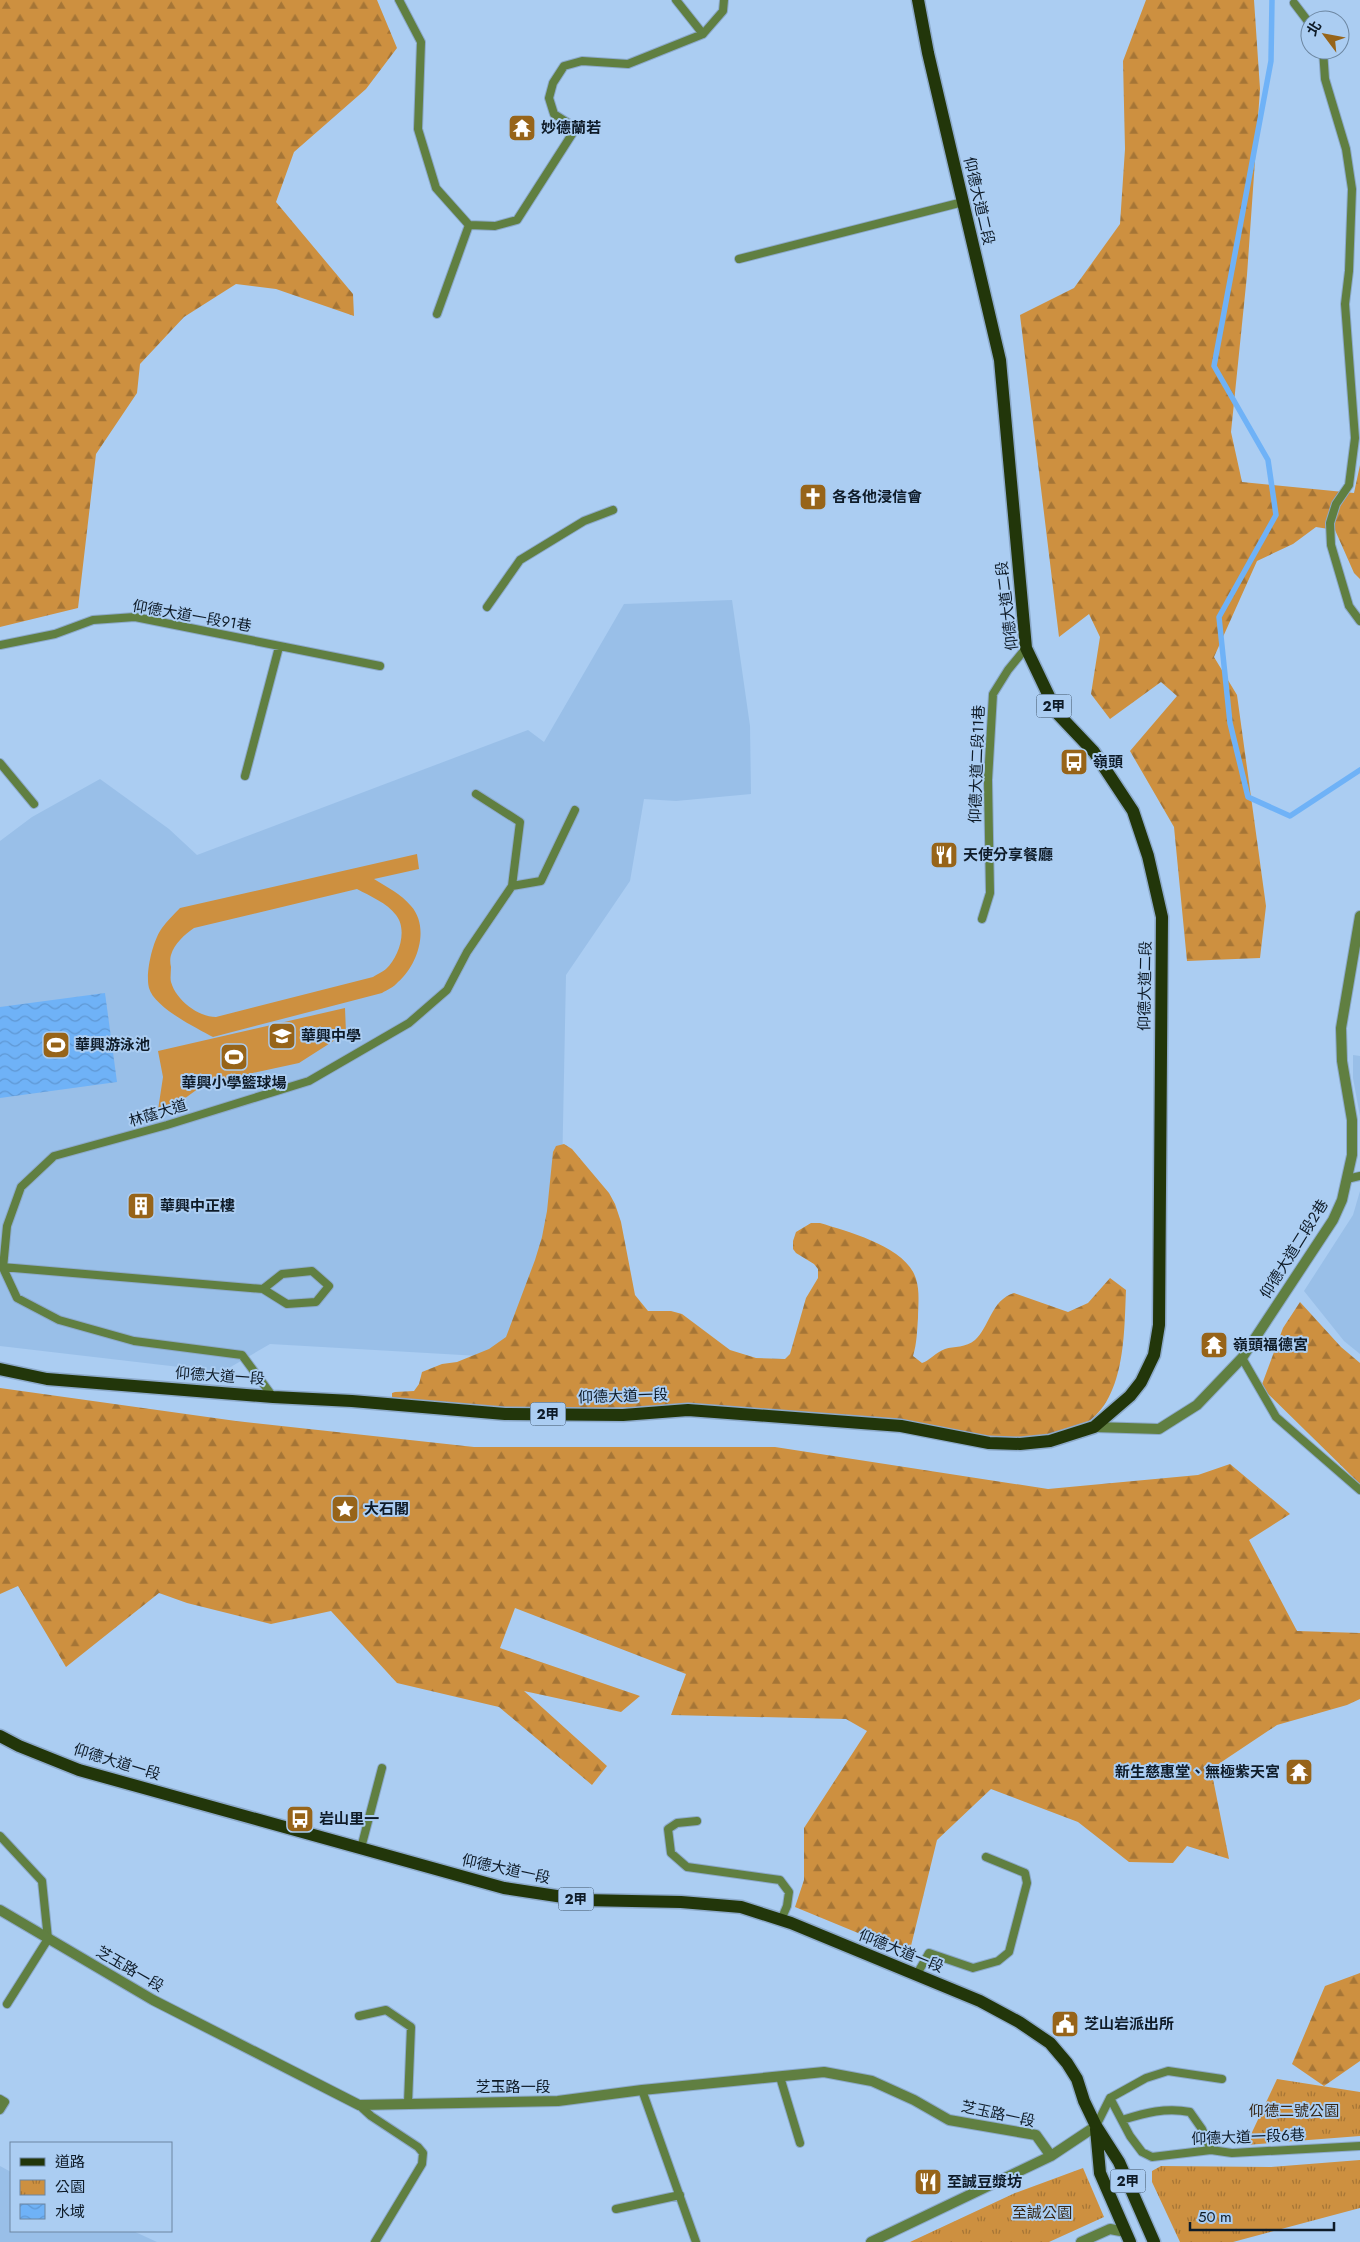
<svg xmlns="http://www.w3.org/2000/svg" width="1360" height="2242" font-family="Jost,'Noto Sans TC',sans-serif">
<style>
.built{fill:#99bfe8}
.grass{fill:#cd9040;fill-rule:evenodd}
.forest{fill:url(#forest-firs)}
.park{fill:url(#park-tufts)}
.water{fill:url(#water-waves)}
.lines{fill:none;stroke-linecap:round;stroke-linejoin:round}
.stream{stroke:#6fb2f7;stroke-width:5.5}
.lane-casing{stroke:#8ca9ca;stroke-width:10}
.street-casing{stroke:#8ca9ca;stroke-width:12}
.primary-casing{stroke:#8ca9ca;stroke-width:15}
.lane{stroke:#607f41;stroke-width:8}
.street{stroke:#607f41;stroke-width:10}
.primary{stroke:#22360a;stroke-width:12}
.labels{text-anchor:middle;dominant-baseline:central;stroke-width:4;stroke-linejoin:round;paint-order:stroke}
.shield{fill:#abcdf2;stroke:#3d5065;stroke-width:1}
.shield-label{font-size:14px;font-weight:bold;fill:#0e1b28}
.poi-label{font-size:15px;font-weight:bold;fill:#0e1b28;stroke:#abcdf2;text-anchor:start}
.street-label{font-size:15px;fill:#0e1b28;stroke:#abcdf2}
.park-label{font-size:15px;fill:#372817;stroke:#abcdf2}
</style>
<defs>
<pattern id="forest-firs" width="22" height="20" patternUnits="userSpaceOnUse" patternTransform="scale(1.25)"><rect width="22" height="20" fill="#cd9040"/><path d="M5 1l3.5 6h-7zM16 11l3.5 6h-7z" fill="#a57536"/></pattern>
<pattern id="park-tufts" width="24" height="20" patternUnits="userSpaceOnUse" patternTransform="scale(1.25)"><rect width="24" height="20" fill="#cd9040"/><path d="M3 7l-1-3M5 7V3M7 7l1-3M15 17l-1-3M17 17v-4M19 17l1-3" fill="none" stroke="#a57536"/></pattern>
<pattern id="water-waves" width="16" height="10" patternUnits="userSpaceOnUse" patternTransform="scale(1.25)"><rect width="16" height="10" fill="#6fb2f7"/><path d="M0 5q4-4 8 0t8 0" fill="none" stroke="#5f98d4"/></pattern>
</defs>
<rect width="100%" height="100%" fill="#abcdf2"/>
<path class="built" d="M732,600L750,726L751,794L676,801L644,799L630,881L566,975L561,1224L515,1358L270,1344L222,1372L0,1346V841L32,817L100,779L169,829L197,855L528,730L544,742L624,604Z
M1353,1055L1360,1056V1116L1353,1078Z
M1360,1191V1354L1344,1341L1304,1291L1353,1215Z
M0,2166L11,2172V2231H133L157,2242H0Z"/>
<path class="grass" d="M417,854L419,869L374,879C387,887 401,894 411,906C430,927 418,965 398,982C394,987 387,990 382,993L213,1037C196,1028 154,1007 149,988C145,973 153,940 162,928C167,921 174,914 180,908ZM357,889C370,896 387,903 396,915C408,930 399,957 386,969C383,972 377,974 373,977L216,1017C198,1017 176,1000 171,982C170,978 171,972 171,967C170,963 170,958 171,955C174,944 185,934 194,928Z
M345,1008L346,1033L299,1063L206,1083L177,1104L158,1110L163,1077L158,1051Z"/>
<path class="forest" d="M0,0H377L397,48L366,89L294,152L276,202L353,294L354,316L276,289L236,284L184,317L140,364L137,393L96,454L78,608L0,627Z
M1146,0H1254L1260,89L1247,275L1231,432L1242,482L1354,493L1360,465V579L1354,573L1335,530L1316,527L1293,544L1257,561L1214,657L1237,695L1266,906L1260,958L1187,961L1174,827L1130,751L1177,696L1161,682L1110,719L1091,694L1100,637L1089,614L1059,637L1020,315L1074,288L1120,224L1125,149L1123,61Z
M564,1144L572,1149L609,1193L615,1204L621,1222L635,1295L648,1311H671L682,1314L730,1350L756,1358L785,1359L790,1354L806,1298L818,1278V1269L814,1264L796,1253L793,1249V1241L796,1232L811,1223H820C849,1232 907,1247 916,1279C920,1291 918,1306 918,1318C917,1331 917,1343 913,1356L922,1363C929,1361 936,1352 945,1349C954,1346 966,1348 975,1340C989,1328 991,1300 1014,1293L1068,1312L1088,1303L1110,1278L1126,1290C1124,1335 1126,1409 1075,1429C1052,1439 1023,1439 999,1440L681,1406L516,1410L392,1398V1393L395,1392L414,1391L419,1384L422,1372L442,1364L457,1362L489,1349L506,1337L535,1260L542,1237L547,1211L553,1152L556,1146Z
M1300,1302L1341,1347L1360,1363V1484L1261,1387L1283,1328Z
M0,1388L236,1421L474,1447H775L1048,1489L1198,1475L1230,1464L1290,1514L1249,1540L1297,1631L1360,1633V1699L1347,1705L1277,1725L1211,1769L1229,1859L1187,1846L1173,1863L1129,1862L1078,1822L991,1789L937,1840L909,1954L795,1907L804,1880V1828L867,1731L846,1719L671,1715L686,1674L515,1608L500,1648L640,1696L621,1712L524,1691L607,1766L592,1785L499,1707L397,1683L331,1611L271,1624L187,1603L159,1593L66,1667L18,1586L0,1594Z
M1360,1973V2061L1324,2086L1292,2064L1325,1986Z"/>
<path class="park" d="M1277,2079L1360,2092V2136L1246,2145Z
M1360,2160V2208L1233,2242H1180L1152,2182V2171L1161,2166L1271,2167Z
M1083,2168L1104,2217L1049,2242H910L1015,2193Z"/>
<path class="water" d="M105,993L117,1082L0,1098V1007Z"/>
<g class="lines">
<path class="stream" d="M1272,0L1271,61L1214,366L1268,460L1276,515L1219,617L1230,723L1248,797L1290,816L1360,770"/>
<defs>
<path id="lane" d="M399,0L421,42L418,129L436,188L469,225
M676,0L703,34
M1294,3L1310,24
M1323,50L1325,79L1346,149L1352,189L1349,271L1345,304L1355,438L1349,485L1336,504L1330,523L1331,545L1349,606L1360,621
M739,259L963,202
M437,314L469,225L495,226L517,220L576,128L554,114L549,98L553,83L564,66L582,61L628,64L703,34L723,11L724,0
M487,607L520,560L584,521L613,510
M0,645L55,634L93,620L135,617L380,666
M0,763L34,804
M245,776L279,647
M512,886L541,881L575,810
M982,919L990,893L988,780L993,694L1008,670L1026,648
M1347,1179L1360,1176
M2,1267L263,1289
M312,1271L329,1286L316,1302L287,1304L263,1289L282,1274Z
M1242,1358L1276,1417L1360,1490
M273,1397L242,1355L134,1341L59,1320L17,1298L3,1268L7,1226L21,1187L54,1156L167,1125L309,1081L409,1023L447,990L467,952L512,886L520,822L476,794
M697,1821L677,1823L668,1829L671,1853L687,1867L780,1880L789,1892L787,1906L781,1920
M0,1836L42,1881L48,1939L7,2004
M361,1848L382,1768
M917,1974L929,1953L973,1968L998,1961L1009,1952L1027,1883L1025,1873L986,1857
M359,2016L386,2010L411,2027L408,2103
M780,2077L800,2143
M642,2090L696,2242
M1110,2098L1146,2078L1168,2071L1222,2079
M0,2099L5,2102L0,2110
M359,2105L371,2116L418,2147L423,2153L422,2164L375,2242
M1122,2120C1145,2113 1166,2107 1190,2112L1202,2129L1211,2150
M1096,2126L1110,2098L1130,2136L1142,2152L1152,2157L1211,2150L1232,2153L1360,2146
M616,2209L680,2195"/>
<path id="street" d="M1094,1427L1159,1429L1197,1405L1242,1358L1333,1220L1342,1200L1352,1155V1120L1342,1061L1341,1028L1360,916
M0,1910L153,2000L359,2105L558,2101L642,2090L824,2072L872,2081L914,2100L949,2120L1036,2135L1051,2156
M871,2242L1051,2156L1096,2126
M1081,2242L1110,2229L1126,2232"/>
<path id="primary" d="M0,1369L47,1379L273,1397L352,1401L505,1414L623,1415L688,1410L901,1426L989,1443L1020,1444L1050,1441L1094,1427L1130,1396L1141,1382L1154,1355L1159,1325L1162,917L1148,856L1133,811L1094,752L1057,713L1026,648L1000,360L928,53L918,0
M0,1736L19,1746L79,1770L504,1888L583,1900L681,1902L741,1907L791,1923L980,2001L1019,2022L1050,2043L1067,2063L1077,2079L1084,2101L1096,2126L1119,2162L1154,2242
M1096,2129L1100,2173L1130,2242"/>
</defs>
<use href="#lane" class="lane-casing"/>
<use href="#street" class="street-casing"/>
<use href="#primary" class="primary-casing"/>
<use href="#lane" class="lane"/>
<use href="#street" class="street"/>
<use href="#primary" class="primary"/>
</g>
<defs>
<symbol id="temple-square" viewBox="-11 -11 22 22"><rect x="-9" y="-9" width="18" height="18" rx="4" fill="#976419" stroke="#abcdf2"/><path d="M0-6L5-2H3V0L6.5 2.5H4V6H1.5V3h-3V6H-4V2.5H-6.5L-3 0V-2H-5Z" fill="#fff"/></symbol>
<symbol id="church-square" viewBox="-11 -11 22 22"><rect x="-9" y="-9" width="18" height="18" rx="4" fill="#976419" stroke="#abcdf2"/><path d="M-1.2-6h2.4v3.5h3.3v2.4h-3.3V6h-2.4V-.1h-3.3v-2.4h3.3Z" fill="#fff"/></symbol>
<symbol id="bus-square" viewBox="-11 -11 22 22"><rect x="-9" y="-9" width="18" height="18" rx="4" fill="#976419" stroke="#abcdf2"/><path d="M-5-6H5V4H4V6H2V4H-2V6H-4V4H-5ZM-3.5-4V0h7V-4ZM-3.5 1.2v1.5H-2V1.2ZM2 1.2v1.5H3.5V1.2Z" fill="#fff"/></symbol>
<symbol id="restaurant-square" viewBox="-11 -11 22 22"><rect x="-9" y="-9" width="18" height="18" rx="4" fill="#976419" stroke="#abcdf2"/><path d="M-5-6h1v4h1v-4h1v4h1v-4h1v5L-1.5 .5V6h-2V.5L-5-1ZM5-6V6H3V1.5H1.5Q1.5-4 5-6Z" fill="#fff"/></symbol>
<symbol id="school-square" viewBox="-11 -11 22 22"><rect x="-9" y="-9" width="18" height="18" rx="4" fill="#976419" stroke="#abcdf2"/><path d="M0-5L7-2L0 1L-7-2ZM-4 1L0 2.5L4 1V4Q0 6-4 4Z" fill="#fff"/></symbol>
<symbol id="stadium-square" viewBox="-11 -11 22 22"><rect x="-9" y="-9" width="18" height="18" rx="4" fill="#976419" stroke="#abcdf2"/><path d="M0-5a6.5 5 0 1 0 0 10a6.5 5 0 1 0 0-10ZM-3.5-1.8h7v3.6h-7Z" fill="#fff"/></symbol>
<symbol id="building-square" viewBox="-11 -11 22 22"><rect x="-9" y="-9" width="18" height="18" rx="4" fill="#976419" stroke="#abcdf2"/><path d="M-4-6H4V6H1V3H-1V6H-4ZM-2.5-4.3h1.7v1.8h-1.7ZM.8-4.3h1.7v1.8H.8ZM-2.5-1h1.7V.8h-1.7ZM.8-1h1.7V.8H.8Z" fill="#fff"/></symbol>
<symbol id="sight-square" viewBox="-11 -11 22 22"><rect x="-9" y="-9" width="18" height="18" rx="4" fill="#976419" stroke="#abcdf2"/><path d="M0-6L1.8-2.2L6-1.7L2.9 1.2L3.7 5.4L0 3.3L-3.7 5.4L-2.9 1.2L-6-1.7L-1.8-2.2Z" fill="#fff"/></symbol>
<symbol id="civic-square" viewBox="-11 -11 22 22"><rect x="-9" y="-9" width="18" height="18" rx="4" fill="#976419" stroke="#abcdf2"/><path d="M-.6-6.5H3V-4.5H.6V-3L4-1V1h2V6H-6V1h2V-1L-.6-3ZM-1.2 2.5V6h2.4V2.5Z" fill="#fff"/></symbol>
</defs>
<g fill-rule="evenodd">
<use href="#temple-square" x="506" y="112" width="32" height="32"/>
<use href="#church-square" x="797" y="481" width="32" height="32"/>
<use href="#bus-square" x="1058" y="746" width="32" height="32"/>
<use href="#restaurant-square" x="928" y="839" width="32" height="32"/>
<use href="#school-square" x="266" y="1020" width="32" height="32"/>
<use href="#stadium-square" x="40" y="1029" width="32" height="32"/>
<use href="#stadium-square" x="218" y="1041" width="32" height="32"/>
<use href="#building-square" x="125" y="1190" width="32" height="32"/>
<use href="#temple-square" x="1198" y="1329" width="32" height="32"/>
<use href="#sight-square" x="329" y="1493" width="32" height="32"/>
<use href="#temple-square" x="1283" y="1756" width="32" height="32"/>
<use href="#bus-square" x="284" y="1803" width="32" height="32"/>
<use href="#civic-square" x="1049" y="2008" width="32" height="32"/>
<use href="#restaurant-square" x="912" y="2166" width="32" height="32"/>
</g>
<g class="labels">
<g class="shield">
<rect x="1036.5" y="694.5" width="35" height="23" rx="4"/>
<rect x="530.5" y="1402.5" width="35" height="23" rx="4"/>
<rect x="558.5" y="1887.5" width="35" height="23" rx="4"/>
<rect x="1110.5" y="2169.5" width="35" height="23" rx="4"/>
</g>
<g class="shield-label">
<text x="1054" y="706">2甲</text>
<text x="548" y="1414">2甲</text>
<text x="576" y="1899">2甲</text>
<text x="1128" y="2181">2甲</text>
</g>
<g class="poi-label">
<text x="541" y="128">妙德蘭若</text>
<text x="832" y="497">各各他浸信會</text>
<text x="1093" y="762">嶺頭</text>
<text x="963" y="855">天使分享餐廳</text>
<text x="301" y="1036">華興中學</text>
<text x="75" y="1045">華興游泳池</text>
<text x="234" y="1083" text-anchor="middle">華興小學籃球場</text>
<text x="160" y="1206">華興中正樓</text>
<text x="1233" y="1345">嶺頭福德宮</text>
<text x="364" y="1509">大石閣</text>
<text x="1280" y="1772" text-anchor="end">新生慈惠堂、無極紫天宮</text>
<text x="319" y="1819">岩山里一</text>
<text x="1084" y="2024">芝山岩派出所</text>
<text x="947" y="2182">至誠豆漿坊</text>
</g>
<g class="street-label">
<text transform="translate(979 201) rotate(77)">仰德大道二段</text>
<text transform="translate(1007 606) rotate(-97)">仰德大道二段</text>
<text transform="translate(192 616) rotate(10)">仰德大道一段91巷</text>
<text transform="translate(977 764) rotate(-88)">仰德大道二段11巷</text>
<text transform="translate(1145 986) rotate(-89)">仰德大道二段</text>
<text transform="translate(158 1113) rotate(-17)">林蔭大道</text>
<text transform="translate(1294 1249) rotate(-58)">仰德大道二段2巷</text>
<text transform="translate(220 1376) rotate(4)">仰德大道一段</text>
<text transform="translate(623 1396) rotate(-2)">仰德大道一段</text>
<text transform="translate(117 1762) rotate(17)">仰德大道一段</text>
<text transform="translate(506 1869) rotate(12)">仰德大道一段</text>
<text transform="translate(901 1951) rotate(22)">仰德大道一段</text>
<text transform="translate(130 1969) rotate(30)">芝玉路一段</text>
<text x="513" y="2087">芝玉路一段</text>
<text transform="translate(998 2114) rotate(12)">芝玉路一段</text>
<text transform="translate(1248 2137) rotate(-2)">仰德大道一段6巷</text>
</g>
<g class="park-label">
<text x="1294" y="2111">仰德二號公園</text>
<text x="1042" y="2213">至誠公園</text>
</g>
</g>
<rect x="10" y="2142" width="162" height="90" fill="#abcdf2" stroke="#6c86a1"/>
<rect x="20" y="2158" width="25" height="8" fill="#22360a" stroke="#6c86a1"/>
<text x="55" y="2167" font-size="15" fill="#0e1b28">道路</text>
<rect x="20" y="2180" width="25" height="15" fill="url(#park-tufts)" stroke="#6c86a1"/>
<text x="55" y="2192" font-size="15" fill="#0e1b28">公園</text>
<rect x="20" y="2204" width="25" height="15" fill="url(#water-waves)" stroke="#6c86a1"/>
<text x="55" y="2217" font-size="15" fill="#0e1b28">水域</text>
<g transform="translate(1325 35) rotate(302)"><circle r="24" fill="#abcdf2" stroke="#6c86a1"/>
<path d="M0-4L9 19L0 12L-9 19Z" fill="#976419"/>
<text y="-8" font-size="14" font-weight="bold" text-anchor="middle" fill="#0e1b28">北</text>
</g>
<path d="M1190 2222v8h144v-8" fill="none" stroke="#0e1b28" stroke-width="2.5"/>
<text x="1198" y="2222" font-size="15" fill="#0e1b28" stroke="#abcdf2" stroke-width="4" paint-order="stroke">50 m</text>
</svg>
